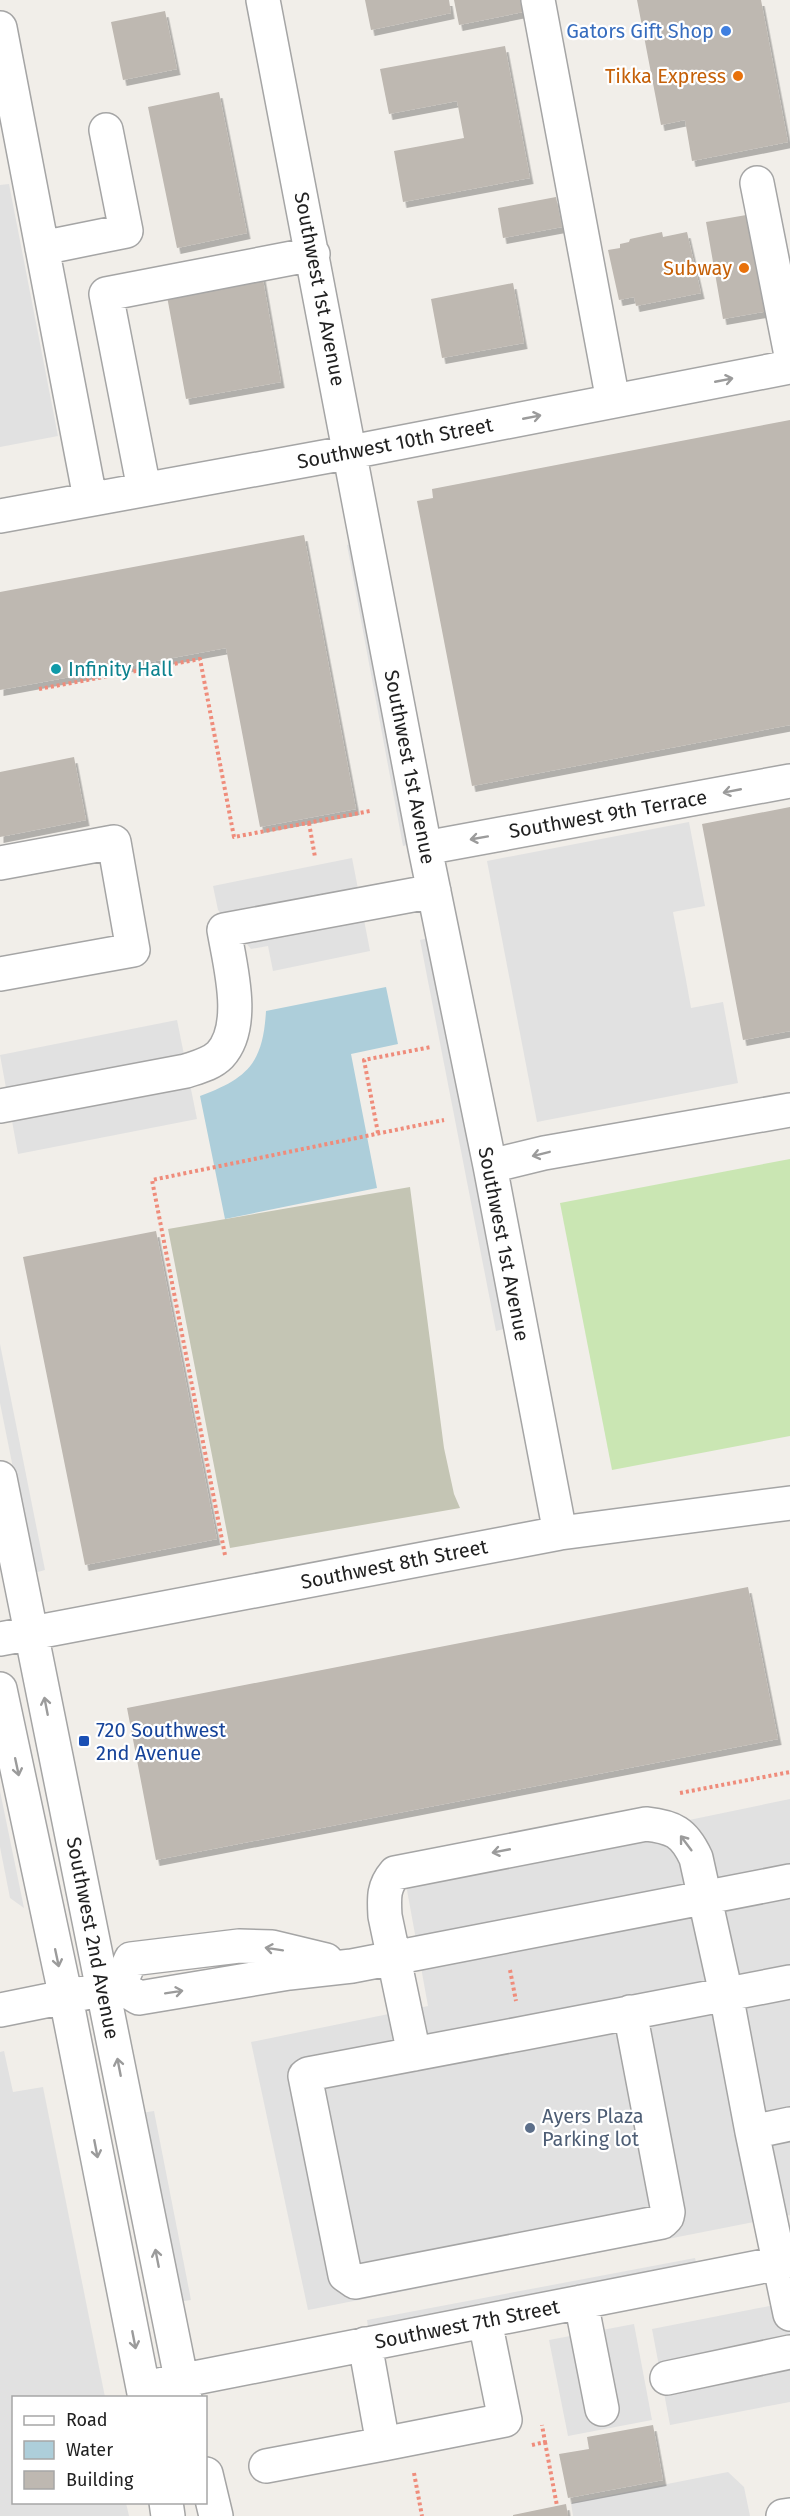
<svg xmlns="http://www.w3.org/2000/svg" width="790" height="2516" font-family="'Fira Sans',sans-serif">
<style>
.construction{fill:#c4c5b4}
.grass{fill:#cae6b3}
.parking{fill:#e1e1e1}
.water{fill:#adceda}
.building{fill:#beb8b1;filter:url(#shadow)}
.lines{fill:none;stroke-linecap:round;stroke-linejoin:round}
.minor-casing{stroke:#a5a5a5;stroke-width:36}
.path{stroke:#ef8c7b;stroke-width:4;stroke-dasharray:3 3;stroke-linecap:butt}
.minor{stroke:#fff;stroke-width:33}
.oneway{stroke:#9b9b9b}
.shop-dot{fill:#3f7fe0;stroke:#fff;stroke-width:2}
.food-dot{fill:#e8710a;stroke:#fff;stroke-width:2}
.culture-dot{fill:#0f9aa8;stroke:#fff;stroke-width:2}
.transit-dot{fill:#1a4fb4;stroke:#fff;stroke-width:2}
.service-dot{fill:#5c6f8a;stroke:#fff;stroke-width:2}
.labels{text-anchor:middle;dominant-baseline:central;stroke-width:4.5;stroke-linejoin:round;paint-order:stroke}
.shop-label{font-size:20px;fill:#366cbe;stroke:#fff;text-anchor:end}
.food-label{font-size:20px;fill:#c56008;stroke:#fff;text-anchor:end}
.street-label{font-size:20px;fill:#212121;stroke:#fff}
.culture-label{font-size:20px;fill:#0d838f;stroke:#fff;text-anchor:start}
.transit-label{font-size:20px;fill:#164399;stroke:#fff;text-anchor:start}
.service-label{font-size:20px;fill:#4e5e75;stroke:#fff;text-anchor:start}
</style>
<defs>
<filter id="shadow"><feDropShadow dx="3.5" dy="6" stdDeviation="0" flood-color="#0004"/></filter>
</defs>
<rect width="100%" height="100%" fill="#f1eee9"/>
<path class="construction" d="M410,1187L444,1448L454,1494L460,1508L230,1548L168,1229Z"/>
<path class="grass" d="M790,1159V1436L612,1470L560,1203Z"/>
<path class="parking" d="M9,184L58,436L0,447V185Z
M359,542L415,843L403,846L347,545Z
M689,822L705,906L673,912L686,980L691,1008L723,1002L738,1083L537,1122L487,861Z
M352,858L370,951L273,971L268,946L251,949L218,910L213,886Z
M432,937L508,1328L496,1331L420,940Z
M177,1020L197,1119L18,1154L0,1055Z
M0,1344L45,1570L34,1573L0,1403Z
M0,1791L24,1908L10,1898L0,1847Z
M790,1799V2215L308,2310L251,2042L428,2006L405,1879Z
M4,2051L13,2092L43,2087L105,2397L14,2398V2502L126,2503L129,2516H0V2052Z
M154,2111L191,2300L178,2302L141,2113Z
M695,2258L698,2270L369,2333L367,2320Z
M790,2302V2402L670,2425L652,2329Z
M634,2324L652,2420L568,2436L549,2340Z
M728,2472L744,2487L750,2516H573L571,2503Z"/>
<path class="water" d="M386,987L398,1044L351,1054L377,1188L225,1219L200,1096C248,1078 263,1063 266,1011Z"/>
<path class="building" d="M365,0H449L451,13L371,30Z
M454,0H520L523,12L459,25Z
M637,0H761L788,142L692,161L685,120L661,125Z
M165,11L177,69L123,80L111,22Z
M505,46L530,178L403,202L394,151L464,138L457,101L389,114L380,69Z
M219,92L247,233L177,248L148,107Z
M556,197L562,227L503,238L498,208Z
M752,214L769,311L723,319L706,222Z
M662,232L663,237L687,232L701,293L636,306L634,297L619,300L608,250L620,248V244L629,242L630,239Z
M262,274L281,382L186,399L166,291Z
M513,283L524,343L442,358L431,299Z
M790,420V725L472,786L417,501L433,498L432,489Z
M304,535L356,809L260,827L226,648L0,690V592Z
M74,757L86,820L0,837V772Z
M790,807V1031L743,1040L702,824Z
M156,1231L217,1539L85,1565L23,1257Z
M748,1587L778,1739L156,1860L127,1708Z
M653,2425L663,2480L568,2498L559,2454L589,2449L587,2437Z
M566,2504L568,2516H513V2515Z"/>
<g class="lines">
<defs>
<path id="minor" d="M263,0L425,848L490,1166L560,1533
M538,0L613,401
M0,28L90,498
M757,183L790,350
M42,248L126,231L106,130
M144,489L106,294L313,254
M0,516L351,452L790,367
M425,848L790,781
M0,863L114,842L133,950L0,974
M0,1106L186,1071C198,1067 211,1064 220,1055C247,1026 230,965 224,930L434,891
M490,1166L544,1153L790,1110
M0,1478L185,2398
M0,1639L560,1533L790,1503
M0,1689L66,1998L145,2398
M119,1986L131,1959L239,1946L272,1947L326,1960
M0,2010L119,1986L139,1998L289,1973L352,1966L790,1881
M630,2012L668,2212L667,2217L662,2222L355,2282L345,2275L305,2076L308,2074C469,2044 629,2013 790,1982
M414,2054L385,1916C384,1898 383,1887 395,1873L646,1824C673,1827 684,1832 696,1858L726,1994L752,2132
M790,2124L752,2132L790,2314
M581,2302L602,2409
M667,2378L790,2352
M159,2385L790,2261
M383,2444L505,2420L485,2321
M266,2466L383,2444L365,2344
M206,2474L216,2516
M166,2502L168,2516
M783,2516L790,2515"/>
</defs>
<use href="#minor" class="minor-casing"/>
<path class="path" d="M39,689L200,659L234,837L370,811
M309,823L315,857
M378,1133L364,1060L431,1047
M225,1555L152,1180L444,1120
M680,1793L790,1772
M510,1970L516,2001
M545,2442L557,2506
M532,2445L545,2442L542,2425
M414,2473L422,2516"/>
<use href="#minor" class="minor"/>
</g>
<defs><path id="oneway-shaft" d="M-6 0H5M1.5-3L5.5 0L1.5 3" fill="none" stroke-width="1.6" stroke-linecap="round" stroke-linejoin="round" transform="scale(1.5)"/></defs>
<g class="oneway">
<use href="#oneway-shaft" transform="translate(724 380) rotate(-11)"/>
<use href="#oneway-shaft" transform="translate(532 417) rotate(-11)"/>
<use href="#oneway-shaft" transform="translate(732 791) rotate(169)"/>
<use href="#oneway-shaft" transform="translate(479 838) rotate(170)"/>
<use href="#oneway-shaft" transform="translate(541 1154) rotate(166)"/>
<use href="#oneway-shaft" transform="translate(46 1706) rotate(-101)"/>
<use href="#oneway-shaft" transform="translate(17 1767) rotate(78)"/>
<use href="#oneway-shaft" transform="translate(686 1843) rotate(-127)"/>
<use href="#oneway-shaft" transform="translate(501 1851) rotate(169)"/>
<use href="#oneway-shaft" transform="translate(274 1949) rotate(-171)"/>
<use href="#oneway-shaft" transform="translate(57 1958) rotate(78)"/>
<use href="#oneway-shaft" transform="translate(174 1992) rotate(-9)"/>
<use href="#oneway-shaft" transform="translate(119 2067) rotate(-101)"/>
<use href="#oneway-shaft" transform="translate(96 2149) rotate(79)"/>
<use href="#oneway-shaft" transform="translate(157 2258) rotate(-101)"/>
<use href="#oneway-shaft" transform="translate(134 2340) rotate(79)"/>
</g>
<circle class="shop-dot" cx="726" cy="31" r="6"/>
<g class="food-dot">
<circle cx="738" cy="76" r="6"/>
<circle cx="744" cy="268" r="6"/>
</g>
<circle class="culture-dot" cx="56" cy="669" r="6"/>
<rect class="transit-dot" x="78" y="1735" width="12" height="12" rx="3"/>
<circle class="service-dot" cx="530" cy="2128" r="6"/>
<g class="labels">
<g class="shop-label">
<text x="714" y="31">Gators Gift Shop</text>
</g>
<g class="food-label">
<text x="726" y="76">Tikka Express</text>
<text x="732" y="268">Subway</text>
</g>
<g class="street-label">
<text transform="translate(320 289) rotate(79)">Southwest 1st Avenue</text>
<text transform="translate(395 443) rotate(-11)">Southwest 10th Street</text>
<text transform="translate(410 767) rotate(79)">Southwest 1st Avenue</text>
<text transform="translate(608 814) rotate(-10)">Southwest 9th Terrace</text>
<text transform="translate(504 1244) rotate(79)">Southwest 1st Avenue</text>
<text transform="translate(394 1564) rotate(-11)">Southwest 8th Street</text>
<text transform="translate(93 1938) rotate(79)">Southwest 2nd Avenue</text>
<text transform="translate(467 2324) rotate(-11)">Southwest 7th Street</text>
</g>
<g class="culture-label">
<text x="68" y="669">Infinity Hall</text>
</g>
<g class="transit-label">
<text x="96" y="1730">720 Southwest<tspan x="96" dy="23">2nd Avenue</tspan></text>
</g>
<g class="service-label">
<text x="542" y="2116">Ayers Plaza<tspan x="542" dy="23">Parking lot</tspan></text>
</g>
</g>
<rect x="12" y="2396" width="195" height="108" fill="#ffffff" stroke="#a6a6a6" stroke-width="1.5"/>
<rect x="24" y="2416" width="30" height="9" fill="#ffffff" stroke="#a6a6a6" stroke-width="1.5"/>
<text x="66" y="2426" font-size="18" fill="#212121">Road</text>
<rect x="24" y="2441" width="30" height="18" fill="#adceda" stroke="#a6a6a6" stroke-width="1.5"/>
<text x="66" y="2456" font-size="18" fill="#212121">Water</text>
<rect x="24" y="2471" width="30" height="18" fill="#beb8b1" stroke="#a6a6a6" stroke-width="1.5"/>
<text x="66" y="2486" font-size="18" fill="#212121">Building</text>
</svg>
